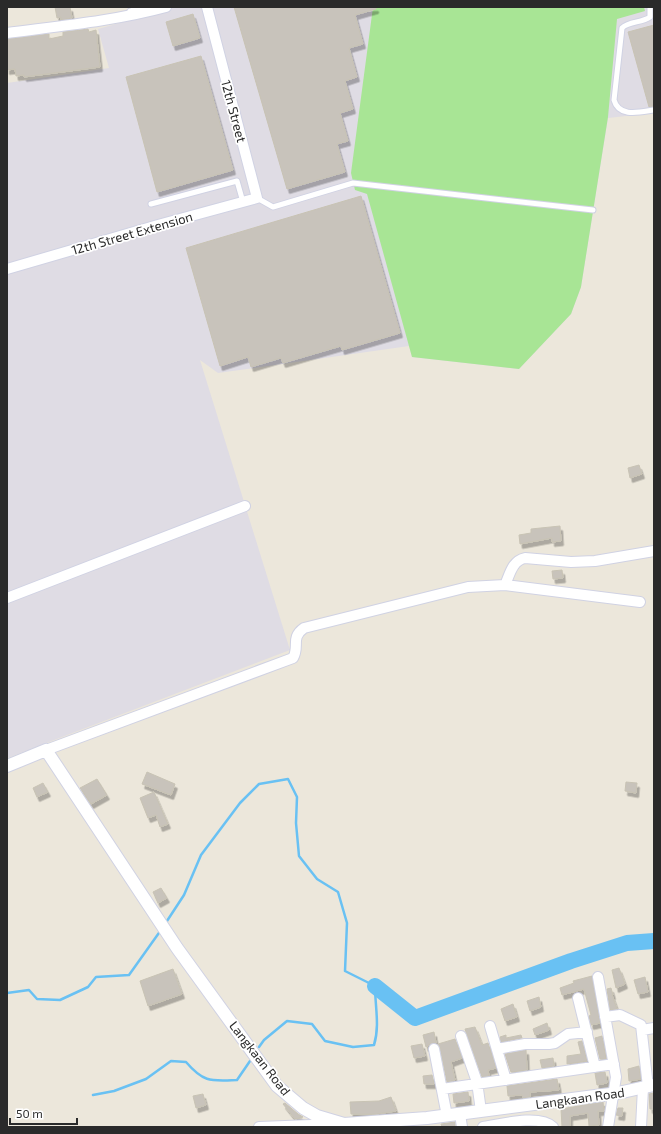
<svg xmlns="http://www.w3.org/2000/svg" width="661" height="1134" font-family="'Exo 2',sans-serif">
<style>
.industrial{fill:#dfdce4}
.green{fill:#a8e595}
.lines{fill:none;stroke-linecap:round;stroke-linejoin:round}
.stream{stroke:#69c1f3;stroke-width:2.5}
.river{stroke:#69c1f3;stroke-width:16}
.building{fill:#c8c3bb;stroke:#c8c3b4;filter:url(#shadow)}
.service-casing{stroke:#d0d2e3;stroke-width:7}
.minor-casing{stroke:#d0d2e3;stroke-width:12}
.tertiary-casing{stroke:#d0d2e3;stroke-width:14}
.service{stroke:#fff;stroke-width:5}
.minor{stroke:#fff;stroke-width:10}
.tertiary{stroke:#fff;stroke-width:12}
.labels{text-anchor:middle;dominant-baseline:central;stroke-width:3.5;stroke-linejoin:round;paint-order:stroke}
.street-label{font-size:13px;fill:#2a2a2a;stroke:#fff}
</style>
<defs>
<filter id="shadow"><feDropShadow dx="2.5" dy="4.5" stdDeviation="0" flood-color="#0004"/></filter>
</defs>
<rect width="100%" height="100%" fill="#ece7db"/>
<path class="industrial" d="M153,7H654V113L608,118L581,287L571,314L519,369L412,357L409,346L218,373L200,360L290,650L7,758V83L109,68L98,29L134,19Z"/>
<path class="green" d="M373,7H644L645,11L617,19L608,117L581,287L571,314L519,369L412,357L367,194L355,190L351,173Z"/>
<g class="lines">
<path class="stream" d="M165,924L184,895L201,855L240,803L259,784L288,779L297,797L296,823L299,856L317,879L338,892L347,923L345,971L375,986C375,1006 380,1026 374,1045L353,1047L325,1041L312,1024L287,1021L264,1040L259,1047
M7,993L29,990L37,999L60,1000L88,987L96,977L129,975L161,930
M93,1095L114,1091L146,1079L171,1061L186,1062C204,1083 211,1081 237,1080L250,1061"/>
<path class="river" d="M375,986L415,1018L571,961L627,943L654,941"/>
</g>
<path class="building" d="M55,7H70L72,18L61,20V17L57,18Z
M234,7H376V9L355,15L363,44L349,48L357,77L345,81L353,109L340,113L348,141L337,144L345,172L287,189Z
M193,14L200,38L173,46L166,22Z
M654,25V106L649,107L628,32Z
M88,29L89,32L96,30L100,67L24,77V75L16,76L15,69L7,70V39L49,34V39L63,36V32Z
M201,56L233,170L157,192L126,77Z
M361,196L400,333L342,350L341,346L283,363L281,358L251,367L248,357L220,366L186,248Z
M639,465L642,474L630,478L628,468Z
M560,526L561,541L552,542V538L520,544L519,535L531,533V529Z
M562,570L563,578L553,579L552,571Z
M147,772L175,784L171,795L142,784Z
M97,779L107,795L91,804L80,788Z
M626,782L637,783L636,793L625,791Z
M43,783L48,792L37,797L33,788Z
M154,792L168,824L160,827L156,815L148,818L140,798Z
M161,888L167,898L158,903L153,892Z
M619,968L625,984L616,988L612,970Z
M173,969L182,994L148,1006L140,981Z
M592,976L600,1023L591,1025L589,1016L591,1015L584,989L562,995L560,988L574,983L573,981Z
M645,977L648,992L638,994L634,980Z
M611,988L613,995H612L617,1009L610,1010L607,989Z
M539,997L541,1007L530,1011L527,1001Z
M513,1004L517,1017L505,1021L501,1009Z
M547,1023L549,1030L535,1035L533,1029Z
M475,1027L482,1045L488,1043L496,1068L488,1070L489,1076L482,1077L466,1032L465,1029Z
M434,1032L436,1043H432L426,1047L423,1035Z
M506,1035V1038L521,1035L522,1038L501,1042L500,1037Z
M602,1036L606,1059H600L595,1038Z
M455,1039L462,1058L451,1062L455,1080L447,1082L440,1048L438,1044Z
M582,1041L587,1061L567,1064V1056L581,1054L578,1042Z
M422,1044L425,1056L414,1058L411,1046Z
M526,1050L527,1070L511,1072L505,1054Z
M553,1058L554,1066L542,1068L540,1060Z
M639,1066L641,1079L629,1081L628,1069Z
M605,1072L607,1083L597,1085L595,1073Z
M432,1075L434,1084H424L423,1076Z
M557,1079L559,1090L530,1092V1097L523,1098L522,1095L508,1096L507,1086Z
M468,1092L469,1101L454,1103L453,1094Z
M654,1093V1109H650L649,1094Z
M203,1094L206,1105L196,1108L193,1096Z
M391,1097L396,1111L376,1114H351L350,1102L379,1101Z
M603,1102L604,1111H598L599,1125L589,1126L588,1113L570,1116V1127H562L561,1109Z
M285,1103L298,1114L303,1117L295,1119L283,1104Z
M618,1108H623L622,1116L616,1115Z
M455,1122V1127H442L441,1124Z"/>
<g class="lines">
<defs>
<path id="service" d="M650,7V17C642,23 629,21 622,28L614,100C619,118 640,112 654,110
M130,11L142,7
M257,198L273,207L353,183L593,210
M151,204L237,181L243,202"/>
<path id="minor" d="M7,33C60,26 114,21 166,7
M7,269L158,225L257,198L207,7
M505,585C510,574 512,561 525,558L571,562L595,561L654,551
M7,598L245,506
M46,750L293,658C300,646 290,638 304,628L468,587L505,585L640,602
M598,977L616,1077L608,1127
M578,998L595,1067
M605,1017L620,1015L641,1025L648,1087
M490,1026L506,1080
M642,1030L654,1028
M461,1036L477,1082L481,1111
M434,1049L447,1116
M497,1049L525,1044H549L555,1043L568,1034L587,1032
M442,1089L614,1064
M460,1114L462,1127
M259,1127L338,1124
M483,1127C501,1124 540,1114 553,1127
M641,1127L643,1088"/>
<path id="tertiary" d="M7,766L46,750L177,948L277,1086L303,1108L317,1116L344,1124L427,1118L618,1093L654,1085"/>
</defs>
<use href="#service" class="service-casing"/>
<use href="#minor" class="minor-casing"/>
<use href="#tertiary" class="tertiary-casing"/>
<use href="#service" class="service"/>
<use href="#minor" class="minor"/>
<use href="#tertiary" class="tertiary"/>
</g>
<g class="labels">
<g class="street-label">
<text transform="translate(234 111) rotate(75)">12th Street</text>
<text transform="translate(132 233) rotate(-16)">12th Street Extension</text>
<text transform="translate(260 1058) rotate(52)">Langkaan Road</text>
<text transform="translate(580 1098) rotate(-8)">Langkaan Road</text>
</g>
</g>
<rect width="661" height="1134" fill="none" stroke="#2a2a2a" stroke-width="16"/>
<path d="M10 1118v6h67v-6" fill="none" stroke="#2a2a2a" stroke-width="2"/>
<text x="16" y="1118" font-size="12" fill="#2a2a2a" stroke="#ffffff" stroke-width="3" paint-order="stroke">50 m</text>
</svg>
